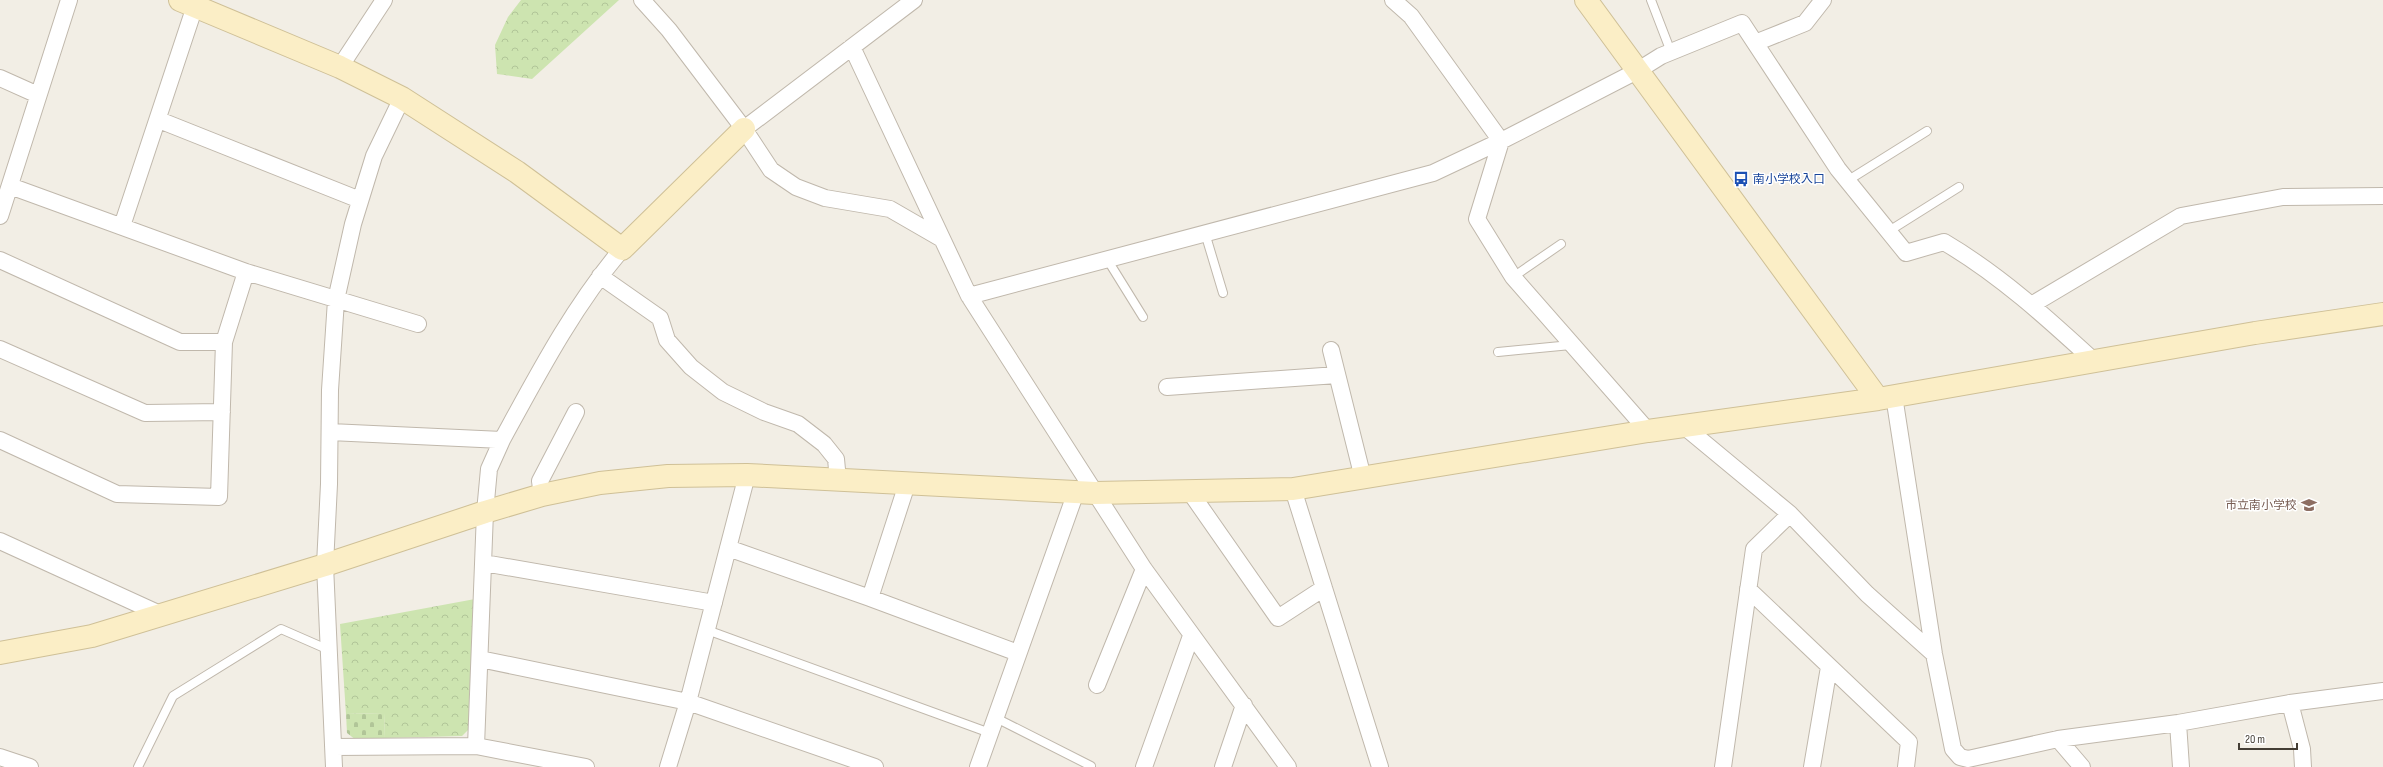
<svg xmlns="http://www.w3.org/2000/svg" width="2383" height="767" font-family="'Sofia Sans Condensed','Noto Sans JP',sans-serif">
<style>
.forest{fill:url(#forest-crowns)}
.cemetery{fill:url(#cemetery-stones)}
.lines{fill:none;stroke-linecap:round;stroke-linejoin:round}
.lane-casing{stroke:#c0b8ac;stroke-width:10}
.street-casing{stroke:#c0b8ac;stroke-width:18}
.secondary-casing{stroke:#cfc097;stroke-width:24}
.lane{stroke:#fff;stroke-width:8}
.street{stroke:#fff;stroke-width:16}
.secondary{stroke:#fbeec6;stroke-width:22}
.labels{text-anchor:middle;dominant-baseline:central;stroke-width:3;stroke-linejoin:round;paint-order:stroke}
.transit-label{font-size:12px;fill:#164399;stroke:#fff;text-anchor:start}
.education-label{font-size:12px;fill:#785e54;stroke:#fff;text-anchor:end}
</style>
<defs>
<pattern id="forest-crowns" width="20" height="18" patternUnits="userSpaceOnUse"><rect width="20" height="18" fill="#cde4b0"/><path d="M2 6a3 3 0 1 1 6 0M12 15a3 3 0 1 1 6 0" fill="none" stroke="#b1c598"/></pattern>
<pattern id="cemetery-stones" width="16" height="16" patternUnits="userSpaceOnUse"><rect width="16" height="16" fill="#cde4b0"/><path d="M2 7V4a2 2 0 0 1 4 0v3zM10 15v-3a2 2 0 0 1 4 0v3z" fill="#b1c598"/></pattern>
</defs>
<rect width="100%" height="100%" fill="#f2eee5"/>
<path class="forest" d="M521,0H619L532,79L497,74L495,45L508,17Z
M475,599L469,729L462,736L385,738L384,713L346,714L340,624Z"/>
<path class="cemetery" d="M384,713L385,738L356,740L347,733L346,714Z"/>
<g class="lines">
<defs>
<path id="lane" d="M1651,0L1671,52
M1847,181L1927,131
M1889,231L1959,187
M1205,233L1223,293
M1107,259L1143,317
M1513,277L1561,244
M1498,352L1571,345
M707,630L990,733
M996,718L1091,766
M138,767L173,696L281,629L329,650"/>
<path id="street" d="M642,0L669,30L744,129L771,170L796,187L825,198L890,209L942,239
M1393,0L1411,16L1501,141L1477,219L1513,277L1648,431
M1755,43L1805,23L1823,0
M852,47L969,296L1144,569L1288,767
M340,67L384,0
M0,78L38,95
M159,120L360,200
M744,129L914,0
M10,186L246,272L418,324
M0,216L69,0
M122,226L197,0
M0,260L180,342H224
M600,276L660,318L667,340L691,367L723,392L764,412L798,424L824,444L836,459L838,480
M969,296L1433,173L1501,141L1637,71L1661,56L1742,23L1838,169L1906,253L1944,242C2000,275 2047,318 2095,362
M2033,304L2181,216L2283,197L2383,196
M0,349L145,413L222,412
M1331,350L1363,478
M1167,387L1337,375
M1894,396L1934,654L1953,749L1960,757L1968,759L2058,739L2178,723L2290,703L2383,691
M1685,427L1790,514L1867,594L1934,654
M330,432L502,440L489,469L485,512L476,746
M0,440L117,494L219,497L224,342L246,272
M502,440C538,374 573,307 622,249
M907,484L870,598L1018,653
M1293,489L1380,767
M1190,492L1278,618L1324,588
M542,495L540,481L576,412
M0,541L162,615
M728,548L870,598
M484,563L714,603
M1748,589L1909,742L1906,767
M480,659L688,702L875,767
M1097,685L1144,569
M2290,703L2302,749L2303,767
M2178,723L2181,767
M2058,739L2082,767
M333,747L476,746L586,767
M0,757L30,767
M334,767L325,565L329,484L330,390L336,300L353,224L374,156L402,98
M668,767L688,702L747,475
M978,767L1076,492
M1144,767L1191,636
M1223,767L1244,705
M1723,767L1754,549L1790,514
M1812,767L1829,667"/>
<path id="secondary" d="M180,0L340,67L402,98L517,172L622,249L744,129
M1586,0L1878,399
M0,653L92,636L325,565L485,512L542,495L600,483L668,476L747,475L1095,493L1293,489L1648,431L1878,399L2255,333L2383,314"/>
</defs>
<use href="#lane" class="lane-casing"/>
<use href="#street" class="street-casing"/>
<use href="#secondary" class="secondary-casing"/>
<use href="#lane" class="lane"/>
<use href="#street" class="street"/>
<use href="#secondary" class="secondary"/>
</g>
<defs>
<symbol id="bus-bare" viewBox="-9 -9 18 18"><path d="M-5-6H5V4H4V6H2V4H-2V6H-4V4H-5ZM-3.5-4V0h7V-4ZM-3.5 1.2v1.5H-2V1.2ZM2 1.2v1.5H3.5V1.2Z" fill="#1a4fb4" stroke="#fff" stroke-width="2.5" paint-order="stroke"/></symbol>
<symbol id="school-bare" viewBox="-9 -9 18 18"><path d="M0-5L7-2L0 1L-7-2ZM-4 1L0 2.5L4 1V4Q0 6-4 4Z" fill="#8d6e63" stroke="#fff" stroke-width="2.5" paint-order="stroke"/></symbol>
</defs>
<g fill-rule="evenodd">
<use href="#bus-bare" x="1730" y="168" width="22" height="22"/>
<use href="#school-bare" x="2298" y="494" width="22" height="22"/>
</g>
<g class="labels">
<g class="transit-label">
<text x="1753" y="179">南小学校入口</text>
</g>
<g class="education-label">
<text x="2297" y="505">市立南小学校</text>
</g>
</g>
<path d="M2239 743v6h58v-6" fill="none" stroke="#443e35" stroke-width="2"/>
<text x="2245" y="743" font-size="12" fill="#443e35" stroke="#ffffff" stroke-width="3" paint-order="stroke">20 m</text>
</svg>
